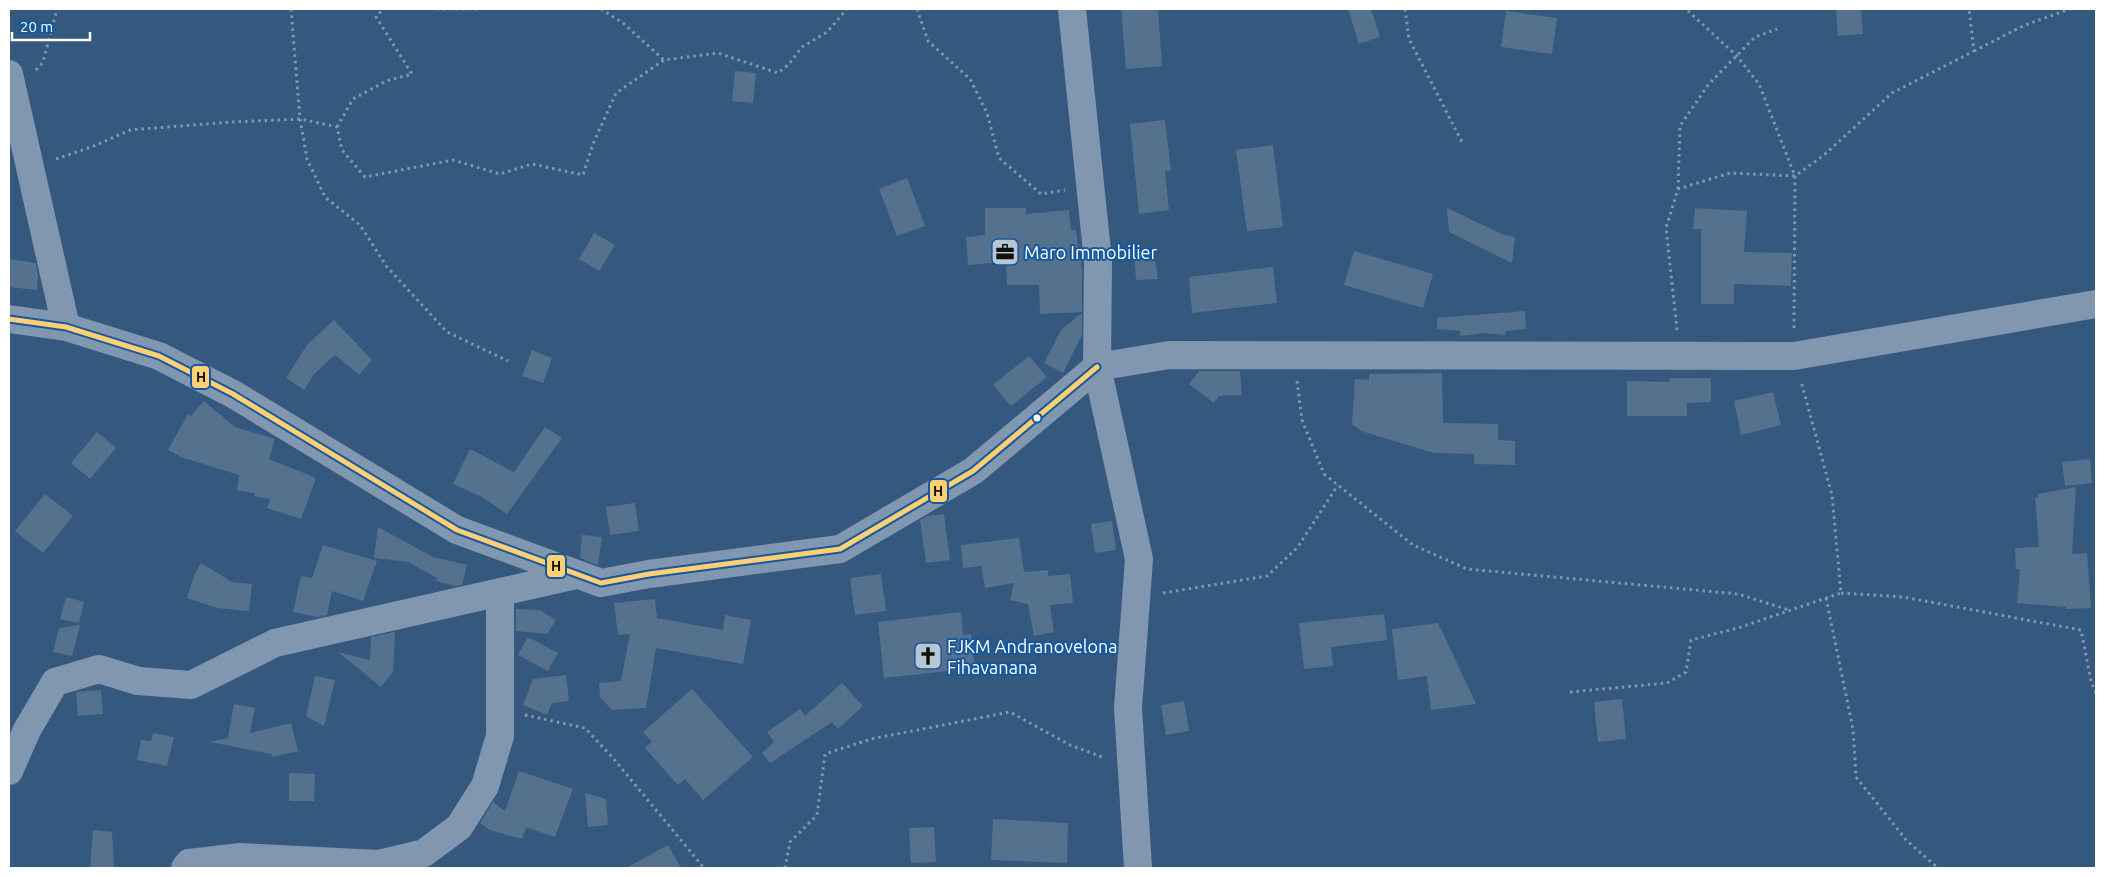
<svg xmlns="http://www.w3.org/2000/svg" width="2105" height="877" font-family="Ubuntu,sans-serif">
<style>
.building{fill:#54718e}
.lines{fill:none;stroke-linecap:round;stroke-linejoin:round}
.path{stroke:#8097af;stroke-width:3;stroke-dasharray:2.5 4;stroke-linecap:butt}
.minor{stroke:#8097af;stroke-width:28}
.bus-1-casing{stroke:#16589d;stroke-width:9}
.bus-1{stroke:#fed073;stroke-width:5}
.bus-dot{fill:#fff;stroke:#16589d;stroke-width:2}
.labels{text-anchor:middle;dominant-baseline:central;stroke-width:4;stroke-linejoin:round;paint-order:stroke}
.poi-label{font-size:18px;fill:#fff;stroke:#16589d;text-anchor:start}
.line-badge{stroke:#16589d;stroke-width:2}
.pale-badge-label{font-size:14px;text-anchor:middle;font-weight:bold;fill:#111}
</style>
<rect width="100%" height="100%" fill="#35597e"/>
<path class="building" d="M1121,9H1158L1162,66L1126,69Z
M1348,9H1371L1380,37L1359,44Z
M1836,9H1861L1863,34L1838,36Z
M1506,11L1557,18L1552,54L1501,47Z
M735,71L756,73L753,103L732,101Z
M1165,120L1171,170L1165,171L1169,210L1139,214L1130,124Z
M1273,145L1283,227L1247,231L1236,150Z
M907,178L925,226L897,236L879,189Z
M985,208H1026V214L1069,210L1071,230H1076L1079,256L1080,255L1082,269V312L1040,314L1039,285H1007L1006,262L968,265L966,237L985,235Z
M1447,208L1504,235L1515,237L1512,263L1449,232Z
M1695,208L1747,211L1744,252L1792,253L1791,286L1734,284V304H1701V229H1693Z
M594,233L615,245L599,271L579,259Z
M1354,251L1433,274L1423,308L1344,285Z
M1154,253L1158,279L1136,280L1134,255Z
M9,259L36,263L38,276L37,290L9,287Z
M1273,267L1277,303L1192,313L1189,277Z
M1525,311L1526,329L1506,331L1505,335L1485,333L1460,336V331L1437,329V318Z
M1082,313V335L1063,373L1044,363L1061,330Z
M334,320L372,360L359,375L335,355L314,374L304,390L286,378L307,345Z
M532,350L552,358L543,383L522,376Z
M1029,356L1047,377L1011,406L993,385Z
M1199,371H1240L1242,395L1219,396L1214,403L1189,384Z
M1442,373L1443,423L1498,424V440L1515,441V465L1474,464V454L1434,453L1361,431L1352,424L1355,379L1369,380V374Z
M1670,378H1711V402L1687,403V416H1627V381L1670,382Z
M1773,392L1781,425L1741,435L1734,401Z
M204,401L235,427L275,439L269,459L316,478L301,519L267,508L270,499L254,496L255,493L237,490L239,475L181,457L168,450L188,414L191,416Z
M545,427L562,438L507,514L482,497L453,484L470,449L514,472Z
M97,432L116,448L90,479L71,463Z
M2090,459L2092,483L2065,486L2062,462Z
M2076,487L2072,554L2087,553L2091,608L2066,609V607L2017,603L2020,569H2016L2015,548L2039,547L2035,498H2038V494Z
M45,494L73,516L43,553L15,531Z
M635,503L639,531L610,535L606,507Z
M944,514L950,560L926,563L920,520L927,516Z
M1112,521L1116,550L1095,553L1091,524Z
M378,527L433,557L467,565L462,585L455,586L436,581L437,578L408,562L374,558Z
M582,535L602,537L598,565L580,558Z
M1019,538L1024,572L1048,570V576L1070,574L1073,603L1050,605L1054,632L1034,636L1028,604L1010,600L1014,583L985,588L981,566L963,568L961,545Z
M323,545L377,561L363,601L332,591L327,615L317,617L293,612L301,576L312,578Z
M201,563L232,582L252,584L249,611L217,608L187,598L195,573Z
M881,574L886,611L855,615L850,578Z
M66,597L84,602L79,623L60,619Z
M655,599L657,618L723,630L725,615L751,620L743,664L656,648L646,708L612,710L600,697L599,683L621,681L630,634L618,635L614,603Z
M516,609L540,610L556,620L547,634L516,631Z
M961,612L963,635L971,634L975,668L884,678L878,622Z
M1384,614L1387,640L1331,647L1333,666L1304,669L1299,623Z
M1438,623L1442,631L1476,704L1431,710L1427,676L1398,680L1392,629Z
M80,625L72,656L53,652L59,628Z
M395,632L393,672L381,687L338,652L370,660L371,637Z
M528,637L558,653L548,671L518,655Z
M566,675L569,701L552,703L547,715L523,705L533,679Z
M315,676L335,680L324,726L306,716Z
M842,683L863,706L838,729L832,722L770,763L762,753L774,742L767,732L800,709L805,716Z
M692,689L753,757L703,800L685,779L678,785L645,748L652,742L643,732Z
M101,690L103,714L78,716L76,692Z
M1622,699L1626,739L1598,742L1594,702Z
M1184,701L1189,731L1166,735L1161,705Z
M234,704L255,708L250,733L291,723L298,751L272,757L271,754L210,742L228,738Z
M153,733L174,737L167,766L137,760L141,740L151,741Z
M519,771L573,789L555,837L526,827L522,839L490,830L480,823L493,802L505,811Z
M289,773L315,774L314,801H289Z
M585,793L606,799L608,825L588,827Z
M993,819L1068,823L1067,863L991,860Z
M934,827L936,862L911,863L909,828Z
M93,830L112,832L114,868H90Z
M668,845L681,868H626Z"/>
<g class="lines">
<path class="path" d="M291,9L300,119L307,159L325,197L360,225L387,267L447,332L508,361
M436,9H480
M601,9L623,23L664,60
M917,9L928,41L970,79L987,113L999,158L1041,194L1065,190
M1405,9L1409,39L1463,144
M1974,51L2025,25L2070,9
M36,70L43,62L57,9
M337,127L353,99L386,81L412,74L376,17L383,9
M56,159L94,146L130,130L232,122L300,119L337,127L342,150L365,177L453,160L500,174L532,164L583,175L593,144L616,93L664,60L718,53L778,73L789,64L802,47L827,32L847,9
M1678,189L1680,126L1708,85L1755,37L1777,29
M1794,328L1795,176L1823,156L1892,93L1974,51L1969,9
M1677,330L1666,228L1678,189L1730,173L1795,176L1759,84L1737,56L1686,9
M1297,381L1302,420L1324,474L1413,545L1467,569L1738,594L1789,610
M1163,593L1267,576L1297,548L1338,485
M1841,593L1903,597L2081,630L2091,681L2096,693
M1826,598L1853,729L1856,777L1907,841L1938,868
M1570,692L1667,683L1686,672L1691,640L1738,628L1841,593L1832,495L1801,381
M525,715L585,728L613,758L704,868
M785,868L790,842L817,815L825,754L871,739L1010,712L1070,745L1105,758"/>
<path class="minor" d="M1072,9L1098,261L1097,367L1139,559L1128,708L1138,868
M9,74L66,327
M9,319L66,327L159,356L233,394L457,530L601,583L649,574L840,549L973,471L1097,367L1169,355L1794,356L2096,304
M9,771L27,730L55,682L99,669L138,681L191,685L275,643L576,575
M185,868L189,863L241,857L378,864L424,853L459,827L485,786L500,736V592"/>
<defs>
<path id="bus-1" d="M9,319L66,327L159,356L233,394L457,530L601,583L649,574L840,549L973,471L1097,367"/>
</defs>
<use href="#bus-1" class="bus-1-casing"/>
<use href="#bus-1" class="bus-1"/>
</g>
<defs>
<symbol id="office-square" viewBox="-11 -11 22 22"><rect x="-9" y="-9" width="18" height="18" rx="4" fill="#b8c5d2" stroke="#16589d"/><path d="M-6-3h4V-5.5h4V-3h4V5H-6ZM-1-4.5V-3h2v-1.5ZM-6 0V1H6V0Z" fill="#111"/></symbol>
<symbol id="church-square" viewBox="-11 -11 22 22"><rect x="-9" y="-9" width="18" height="18" rx="4" fill="#b8c5d2" stroke="#16589d"/><path d="M-1.2-6h2.4v3.5h3.3v2.4h-3.3V6h-2.4V-.1h-3.3v-2.4h3.3Z" fill="#111"/></symbol>
</defs>
<g fill-rule="evenodd">
<use href="#office-square" x="989" y="236" width="32" height="32"/>
<use href="#church-square" x="912" y="640" width="32" height="32"/>
</g>
<circle class="bus-dot" cx="1037" cy="418" r="4.5"/>
<g class="labels">
<g class="poi-label">
<text x="1024" y="252">Maro Immobilier</text>
<text x="947" y="646">FJKM Andranovelona<tspan x="947" dy="21">Fihavanana</tspan></text>
</g>
</g>
<g class="line-badge">
<rect x="191" y="365" width="19" height="24" rx="5" fill="#fed073"/>
<rect x="929" y="479" width="19" height="24" rx="5" fill="#fed073"/>
<rect x="546" y="554" width="20" height="24" rx="5" fill="#fed073"/>
</g>
<g class="pale-badge-label">
<text x="201" y="382">H</text>
<text x="938" y="496">H</text>
<text x="556" y="571">H</text>
</g>
<rect width="2105" height="877" fill="none" stroke="#ffffff" stroke-width="20"/>
<path d="M12 32v8h78v-8" fill="none" stroke="#ffffff" stroke-width="2.5"/>
<text x="20" y="32" font-size="15" fill="#ffffff" stroke="#16589d" stroke-width="4" paint-order="stroke">20 m</text>
</svg>
